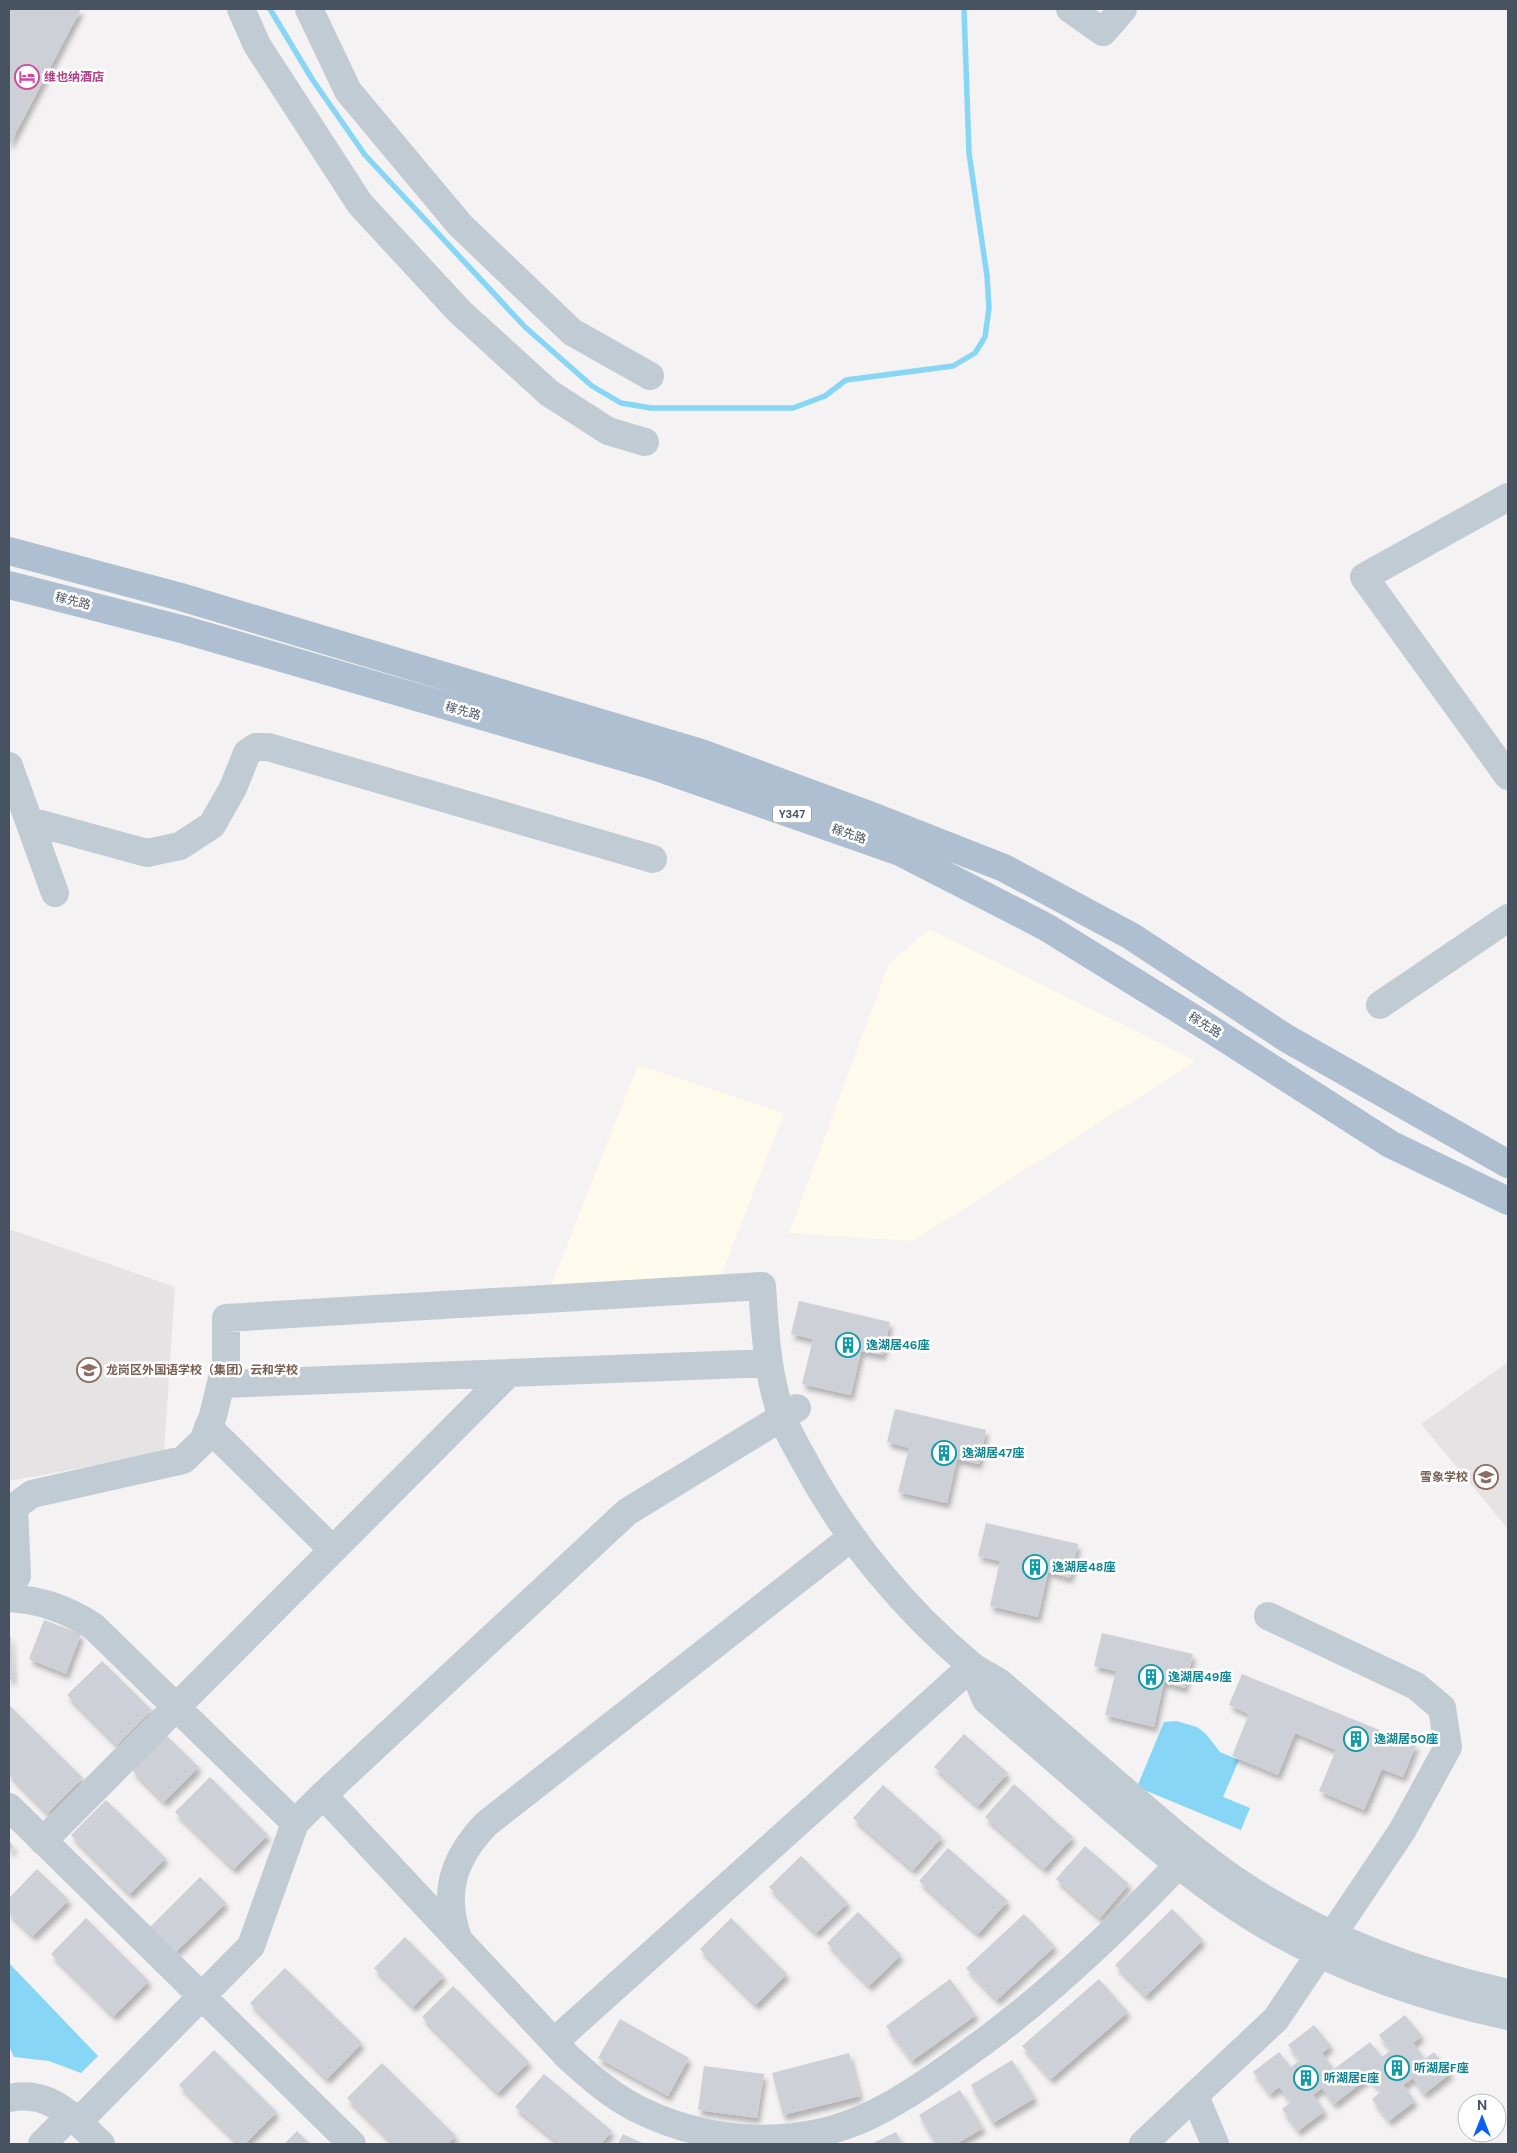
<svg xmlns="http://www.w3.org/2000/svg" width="1517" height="2153" font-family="'DM Sans','Noto Sans SC',sans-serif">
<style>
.commercial{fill:#fefaec}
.education{fill:#e5e3e3}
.water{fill:#87d6f5}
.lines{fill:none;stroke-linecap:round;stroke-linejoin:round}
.stream{stroke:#87d6f5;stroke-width:5.5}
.building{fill:#cdd0d6;filter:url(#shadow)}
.minor{stroke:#c1cbd4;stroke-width:28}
.major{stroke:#afbfd2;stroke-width:28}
.labels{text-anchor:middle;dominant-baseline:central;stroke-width:5;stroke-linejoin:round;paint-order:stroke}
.shield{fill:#fff;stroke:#7e8790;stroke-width:1}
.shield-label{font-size:11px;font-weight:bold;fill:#475361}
.hotel-label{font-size:12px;font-weight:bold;fill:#b23c85;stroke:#fff;text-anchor:start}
.street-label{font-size:12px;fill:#475361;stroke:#fff}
.culture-label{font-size:12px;font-weight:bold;fill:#0d838f;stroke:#fff;text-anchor:start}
.education-label{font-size:12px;font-weight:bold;fill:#785e54;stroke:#fff;text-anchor:start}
</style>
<defs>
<filter id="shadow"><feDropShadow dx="3" dy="5.5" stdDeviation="2.5" flood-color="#0004"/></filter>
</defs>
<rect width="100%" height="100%" fill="#f4f2f2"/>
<path class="commercial" d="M929,929L1196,1061L913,1241L789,1233L889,964Z
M638,1065L784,1113L721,1276L551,1286Z"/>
<path class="education" d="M9,1229L175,1287L164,1453L9,1481Z
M1508,1362V1529L1421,1424Z"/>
<path class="water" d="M1176,1721L1197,1727L1206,1734L1220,1752L1239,1760L1223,1797L1250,1808L1241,1830L1137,1787L1164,1722Z
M9,1963L98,2056L81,2073L49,2061L14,2057L9,2046Z"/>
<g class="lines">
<path class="stream" d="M270,9L312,79L365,155L525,327L592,386L621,403L651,408H793L825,396L846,380L953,366L975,353L985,337L989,308L987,276L969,153L964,9"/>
</g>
<path class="building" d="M9,9H81L9,146Z
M799,1301L890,1322L883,1355L861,1351L851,1395L802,1384L813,1339L791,1334Z
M895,1409L986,1430L979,1464L957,1459L947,1503L898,1492L909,1448L887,1442Z
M986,1523L1078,1544L1070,1578L1048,1572L1038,1617L990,1606L1000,1561L978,1556Z
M44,1620L81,1634L66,1674L29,1659Z
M1102,1633L1193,1654L1185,1688L1164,1682L1154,1727L1105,1715L1116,1671L1094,1666Z
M9,1637H11L13,1679L9,1680Z
M102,1661L152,1710L117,1745L67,1695Z
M1242,1674L1416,1745L1403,1777L1382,1769L1364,1810L1319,1791L1336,1750L1295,1733L1278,1775L1232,1756L1249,1714L1229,1705Z
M9,1705L83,1778L48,1813L9,1774Z
M964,1734L1008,1773L978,1806L934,1767Z
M166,1735L199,1767L164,1802L132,1770Z
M210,1777L268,1835L234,1869L175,1812Z
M1014,1784L1073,1837L1044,1869L985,1817Z
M883,1785L942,1837L913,1870L853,1818Z
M106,1800L166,1858L130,1894L71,1835Z
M9,1841L14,1847L9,1852Z
M1085,1846L1129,1884L1100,1918L1056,1879Z
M948,1848L1008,1901L978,1934L919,1881Z
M801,1856L848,1903L816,1933L769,1887Z
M37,1869L69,1900L33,1936L9,1913V1898Z
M200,1877L226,1903L176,1952L150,1927Z
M1172,1909L1203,1940L1146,1996L1115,1965Z
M858,1912L901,1955L869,1986L827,1943Z
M1024,1914L1055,1946L997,2000L966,1968Z
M86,1918L149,1981L114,2016L51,1954Z
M731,1918L787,1974L756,2005L700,1949Z
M405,1937L444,1976L413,2007L374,1968Z
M285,1968L362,2043L327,2079L250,2003Z
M950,1979L976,2015L912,2061L886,2026Z
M1099,1979L1128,2012L1051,2079L1022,2046Z
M453,1986L529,2062L498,2093L422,2017Z
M1405,2015L1422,2036L1413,2043L1425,2059L1434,2052L1451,2073L1424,2094L1413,2078L1403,2085L1415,2101L1389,2121L1372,2099L1381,2092L1369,2077L1334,2104L1322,2088L1313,2095L1325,2111L1298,2131L1282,2109L1291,2102L1279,2087L1270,2094L1253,2072L1279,2052L1291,2067L1300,2060L1288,2045L1314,2025L1331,2046L1322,2053L1334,2069L1370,2042L1382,2057L1391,2050L1379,2035Z
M620,2019L689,2058L668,2096L598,2058Z
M214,2050L277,2112L245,2144H239L179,2085Z
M849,2053L860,2096L783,2115L772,2073Z
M1012,2060L1035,2098L993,2123L971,2085Z
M382,2063L456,2136L447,2144H394L347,2098Z
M704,2066L764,2074L757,2118L698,2110Z
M544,2074L612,2131L601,2144H560L515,2107Z
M960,2090L983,2128L956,2144H936L919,2115Z
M297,2131L310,2144H284Z
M896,2132L902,2144H871Z
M623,2134L644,2144H618Z"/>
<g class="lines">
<path class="minor" d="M241,9L257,45L360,204L460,312L549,393L608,431L645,442
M309,9L348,91L460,225L572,332L650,376
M1070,9L1103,32L1123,9
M1508,497L1364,577L1508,776
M9,766L55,893
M30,821L147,853L180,846L212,825L233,788L247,753L256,747H268L653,859
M1380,1005L1508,918
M221,1384L768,1363
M208,1427L333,1550
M9,1583L17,1576L14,1507L32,1494L183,1460L203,1441L213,1416L226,1362V1318L762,1286C765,1331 767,1374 782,1417C788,1433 798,1449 806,1464C847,1540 905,1610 971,1665C980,1672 991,1677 1000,1683C1044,1721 1088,1759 1132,1797C1167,1827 1202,1858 1241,1884C1323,1938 1413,1972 1508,1993
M9,1598C41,1600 66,1609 93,1626L295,1823
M972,1666L986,1700C1028,1736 1070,1772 1112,1809C1159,1849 1205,1889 1258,1921C1336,1968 1420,1997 1508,2016
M323,1795L568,2057C591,2078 615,2099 644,2112C714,2145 800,2149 871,2115C910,2096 946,2069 982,2043C1059,1986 1128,1919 1193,1849
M9,1807L352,2144
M43,1841L509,1373
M458,1938C442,1893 453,1859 486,1824L852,1537
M554,2042L972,1666
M1195,2096L1215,2144
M9,2098C51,2089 73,2118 101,2144
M78,2122L251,1946L295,1823L323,1795L627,1512L797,1408
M42,2144L71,2115
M1143,2144L1276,2019L1402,1831L1448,1747L1442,1708L1416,1686L1268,1616"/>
<path class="major" d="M9,551L181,597L701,753L869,815L1004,868L1131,936L1286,1038L1508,1164
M9,585L185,630L654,766L900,852L1046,927L1209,1028L1390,1144L1508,1201"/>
</g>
<defs>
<symbol id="hotel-ring" viewBox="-11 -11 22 22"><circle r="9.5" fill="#fff" stroke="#d1479c" stroke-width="1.5"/><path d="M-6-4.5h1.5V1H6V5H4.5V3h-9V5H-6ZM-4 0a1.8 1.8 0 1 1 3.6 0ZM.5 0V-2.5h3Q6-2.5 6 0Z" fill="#d1479c"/></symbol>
<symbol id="building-ring" viewBox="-11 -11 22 22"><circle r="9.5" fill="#fff" stroke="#0f9aa8" stroke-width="1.5"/><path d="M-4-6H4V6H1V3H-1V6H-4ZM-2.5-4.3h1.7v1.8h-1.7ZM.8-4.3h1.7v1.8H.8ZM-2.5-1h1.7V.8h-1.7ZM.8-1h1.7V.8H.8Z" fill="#0f9aa8"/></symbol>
<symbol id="school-ring" viewBox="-11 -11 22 22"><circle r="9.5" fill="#fff" stroke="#8d6e63" stroke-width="1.5"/><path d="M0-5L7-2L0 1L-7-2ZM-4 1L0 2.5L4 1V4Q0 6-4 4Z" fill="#8d6e63"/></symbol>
</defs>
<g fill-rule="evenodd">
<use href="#hotel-ring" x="13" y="63" width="28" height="28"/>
<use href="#building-ring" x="834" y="1331" width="28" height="28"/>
<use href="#school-ring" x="75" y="1356" width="28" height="28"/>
<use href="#building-ring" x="930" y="1439" width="28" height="28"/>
<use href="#school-ring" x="1472" y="1463" width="28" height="28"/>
<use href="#building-ring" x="1021" y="1553" width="28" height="28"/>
<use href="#building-ring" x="1137" y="1663" width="28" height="28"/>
<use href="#building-ring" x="1342" y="1725" width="28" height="28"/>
<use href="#building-ring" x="1383" y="2054" width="28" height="28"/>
<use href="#building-ring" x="1292" y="2064" width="28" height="28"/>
</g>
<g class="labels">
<rect class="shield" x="773" y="805.5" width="38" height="17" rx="4"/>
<g class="shield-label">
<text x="792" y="814">Y347</text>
</g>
<g class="hotel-label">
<text x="44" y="77">维也纳酒店</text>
</g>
<g class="street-label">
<text transform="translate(73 601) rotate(14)">稼先路</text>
<text transform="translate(463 711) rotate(16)">稼先路</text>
<text transform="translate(849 834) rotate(19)">稼先路</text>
<text transform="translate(1205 1025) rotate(32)">稼先路</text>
</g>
<g class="culture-label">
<text x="866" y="1345">逸湖居46座</text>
<text x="962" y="1453">逸湖居47座</text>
<text x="1052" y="1567">逸湖居48座</text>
<text x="1168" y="1677">逸湖居49座</text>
<text x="1374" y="1739">逸湖居50座</text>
<text x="1414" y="2068">听湖居F座</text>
<text x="1324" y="2078">听湖居E座</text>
</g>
<g class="education-label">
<text x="106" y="1370">龙岗区外国语学校（集团）云和学校</text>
<text x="1468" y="1477" text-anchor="end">雪象学校</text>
</g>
</g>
<rect width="1517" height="2153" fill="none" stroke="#475361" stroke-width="20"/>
<g transform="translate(1482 2118)"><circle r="24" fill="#ffffff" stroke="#b5bac0"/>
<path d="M0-4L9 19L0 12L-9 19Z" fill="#0860f8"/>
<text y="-8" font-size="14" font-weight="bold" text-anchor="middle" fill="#475361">N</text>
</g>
</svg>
